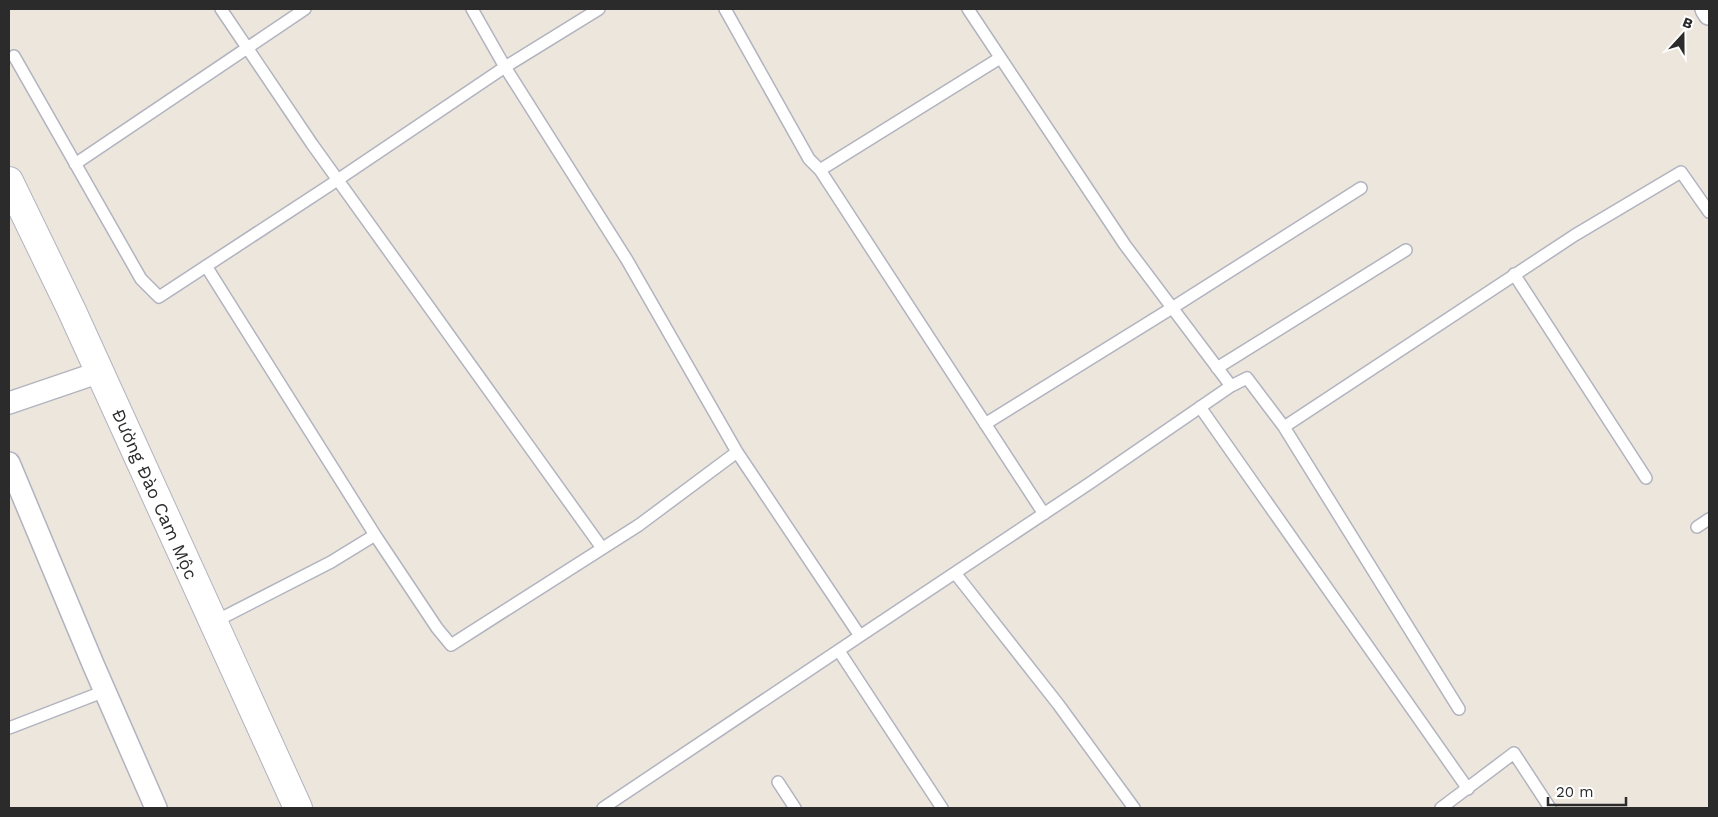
<svg xmlns="http://www.w3.org/2000/svg" width="1718" height="817" font-family="'Work Sans',sans-serif">
<style>
.lines{fill:none;stroke-linecap:round;stroke-linejoin:round}
.service-casing{stroke:#b1b3bf;stroke-width:14}
.minor-casing{stroke:#b1b3bf;stroke-width:24}
.tertiary-casing{stroke:#b1b3bf;stroke-width:30}
.service{stroke:#fff;stroke-width:11}
.minor{stroke:#fff;stroke-width:21}
.tertiary{stroke:#fff;stroke-width:28}
.labels{text-anchor:middle;dominant-baseline:central;stroke-width:4.5;stroke-linejoin:round;paint-order:stroke}
.street-label{font-size:18px;fill:#2b2b2b;stroke:#fff}
</style>
<rect width="100%" height="100%" fill="#ede6dd"/>
<g class="lines">
<defs>
<path id="service" d="M221,9L312,144L602,548
M472,9L505,67L599,9
M725,9L809,159L820,170L1044,514
M14,56L141,279L159,297L327,187L505,67L627,260L737,452
M75,164L305,9
M820,170L1000,58
M206,266L375,535
M1514,274L1646,478
M1217,368L1406,250
M1231,386L1247,378L1284,427L1459,709
M1200,407L1468,789
M985,424L1172,308L1361,188
M1284,427L1575,235L1681,172L1709,212
M1697,527L1709,519
M955,573L1058,704L1134,808
M214,622L331,562L375,535L437,628L451,645L639,525L737,452L860,636L603,808
M860,636L1090,483L1231,386L1125,245L968,9
M839,651L942,808
M9,728L105,691
M778,782L795,808
M1441,808L1514,753L1550,808"/>
<path id="minor" d="M1706,9L1709,14
M9,403L100,372
M9,463L93,664L156,808"/>
<path id="tertiary" d="M9,181L71,309L298,808"/>
</defs>
<use href="#service" class="service-casing"/>
<use href="#minor" class="minor-casing"/>
<use href="#tertiary" class="tertiary-casing"/>
<use href="#service" class="service"/>
<use href="#minor" class="minor"/>
<use href="#tertiary" class="tertiary"/>
</g>
<g class="labels">
<g class="street-label">
<text transform="translate(155 494) rotate(66)">Đường Đào Cam Mộc</text>
</g>
</g>
<rect width="1718" height="817" fill="none" stroke="#2b2b2b" stroke-width="20"/>
<g transform="translate(1683 35) rotate(21)" stroke="#ffffff" stroke-width="4" paint-order="stroke">
<path d="M0-4L9 19L0 12L-9 19Z" fill="#2b2b2b"/>
<text y="-8" font-size="14" font-weight="bold" text-anchor="middle" fill="#2b2b2b">B</text>
</g>
<path d="M1548 797v8h78v-8" fill="none" stroke="#2b2b2b" stroke-width="2.5"/>
<text x="1556" y="797" font-size="15" fill="#2b2b2b" stroke="#ffffff" stroke-width="4" paint-order="stroke">20 m</text>
</svg>
